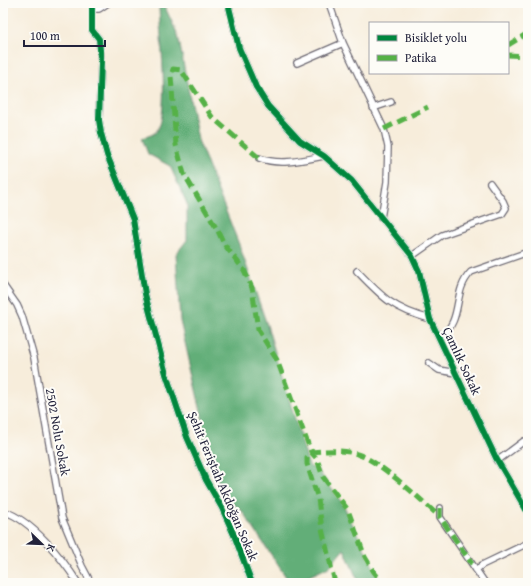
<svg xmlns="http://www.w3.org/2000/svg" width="531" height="586" font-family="'Gentium Book Plus',serif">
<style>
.forest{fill:#62ae78;stroke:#42685a}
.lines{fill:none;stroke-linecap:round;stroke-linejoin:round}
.minor-casing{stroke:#6d6973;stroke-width:8}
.minor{stroke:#fff;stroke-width:5.5}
.quiet{stroke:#55b146;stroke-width:5;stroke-dasharray:10 5;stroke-linecap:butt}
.cycleway-casing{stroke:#fdfcf7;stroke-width:8}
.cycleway{stroke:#00873e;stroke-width:6}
.labels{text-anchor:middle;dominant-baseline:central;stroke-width:4;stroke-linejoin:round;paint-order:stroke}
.street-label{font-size:13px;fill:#22223b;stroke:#fdfcf7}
</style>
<rect width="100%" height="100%" fill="#fdfcf7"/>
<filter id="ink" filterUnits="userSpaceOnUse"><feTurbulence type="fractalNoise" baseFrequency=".025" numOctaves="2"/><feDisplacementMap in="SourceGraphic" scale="8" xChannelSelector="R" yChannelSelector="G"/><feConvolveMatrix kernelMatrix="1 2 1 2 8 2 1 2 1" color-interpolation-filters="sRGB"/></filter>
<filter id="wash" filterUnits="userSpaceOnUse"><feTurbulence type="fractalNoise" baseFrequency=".012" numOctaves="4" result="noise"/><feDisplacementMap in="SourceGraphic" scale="16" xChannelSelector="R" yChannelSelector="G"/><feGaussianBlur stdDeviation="0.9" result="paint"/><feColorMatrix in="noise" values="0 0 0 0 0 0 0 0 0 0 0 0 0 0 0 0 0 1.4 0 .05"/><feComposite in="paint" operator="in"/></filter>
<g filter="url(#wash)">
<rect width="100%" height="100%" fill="#f7eddb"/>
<path class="forest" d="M164,5L178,35L198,140L240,247L267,325L309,466L318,470L343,504L381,583H359L344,549L329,567L294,583H290L242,511L228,500L206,458L202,416L180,321L176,254L187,240V204L170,166L148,154L142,138C148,136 155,135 158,129C169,110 160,33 159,8Z"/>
</g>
<g filter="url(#ink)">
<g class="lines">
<defs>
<path id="minor" d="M92,3V30L99,39L101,61L99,120L101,133L107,155L133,219L145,294L166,374L187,437L206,480L222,508L234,535L252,583
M228,3L239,48L256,87L268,106L300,141L324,156L352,181L412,256L419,271L430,319L496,458L528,513
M329,3L343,43L384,129L388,147L387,182L381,218
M92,9H99L108,3
M297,63L343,43
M373,108L391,102
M259,158C280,166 303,160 324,156
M412,256L442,235L502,214L506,208L503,201L490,183
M357,271C383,298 393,309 430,319
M3,285L17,305L22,316L34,358L62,518L82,566L91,583
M440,338C465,318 451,293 471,272L528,252
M429,363L439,370L456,373
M497,461L524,441L528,442
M440,508V517L485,583
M3,511C32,520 62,558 78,583
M476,570L482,565L528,543"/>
</defs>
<use href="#minor" class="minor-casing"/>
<use href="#minor" class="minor"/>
<path class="quiet" d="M508,45L528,33
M508,55L528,56
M384,129L428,107
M259,158L212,117L181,70L173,69L171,76L176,145L184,174L218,231L224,244L244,270L252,288L258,330L277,360L311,452L317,459L323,477L348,510L365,557L374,572L383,583
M440,508V517L472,564
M335,583L322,529L318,499L307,464V457L311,452C326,451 342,449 357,454C380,461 421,500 440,517"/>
<defs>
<path id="cycleway" d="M92,3V30L99,39L101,61L99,120L101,133L107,155L133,219L145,294L166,374L187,437L206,480L222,508L234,535L252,583
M228,3L239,48L256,87L268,106L300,141L324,156L352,181L412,256L419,271L430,319L496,458L528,513"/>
</defs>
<use href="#cycleway" class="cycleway-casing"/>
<use href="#cycleway" class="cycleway"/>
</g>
</g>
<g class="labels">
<g class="street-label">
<text transform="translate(462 361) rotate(65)">Çamlık Sokak</text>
<text transform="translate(58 432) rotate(80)">2502 Nolu Sokak</text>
<text transform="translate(223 486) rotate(67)">Şehit Feriştah Akdoğan Sokak</text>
</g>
</g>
<rect width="531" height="586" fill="none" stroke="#fdfcf7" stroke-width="16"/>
<rect x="369" y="22" width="140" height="52" fill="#fdfcf7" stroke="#a5a5ac"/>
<rect x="377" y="35" width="20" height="6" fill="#00873e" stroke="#a5a5ac"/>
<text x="405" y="42" font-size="12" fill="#22223b">Bisiklet yolu</text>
<rect x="377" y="55" width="20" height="6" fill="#55b146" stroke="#a5a5ac"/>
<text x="405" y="62" font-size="12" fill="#22223b">Patika</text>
<g transform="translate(42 544) rotate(113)" stroke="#fdfcf7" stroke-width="3" paint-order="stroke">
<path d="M0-3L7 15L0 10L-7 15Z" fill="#22223b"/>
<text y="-6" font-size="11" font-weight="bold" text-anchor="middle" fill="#22223b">K</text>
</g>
<path d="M24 40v6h81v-6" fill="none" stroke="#22223b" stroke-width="2"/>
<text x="30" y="40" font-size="12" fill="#22223b" stroke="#fdfcf7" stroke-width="3" paint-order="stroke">100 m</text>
</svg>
